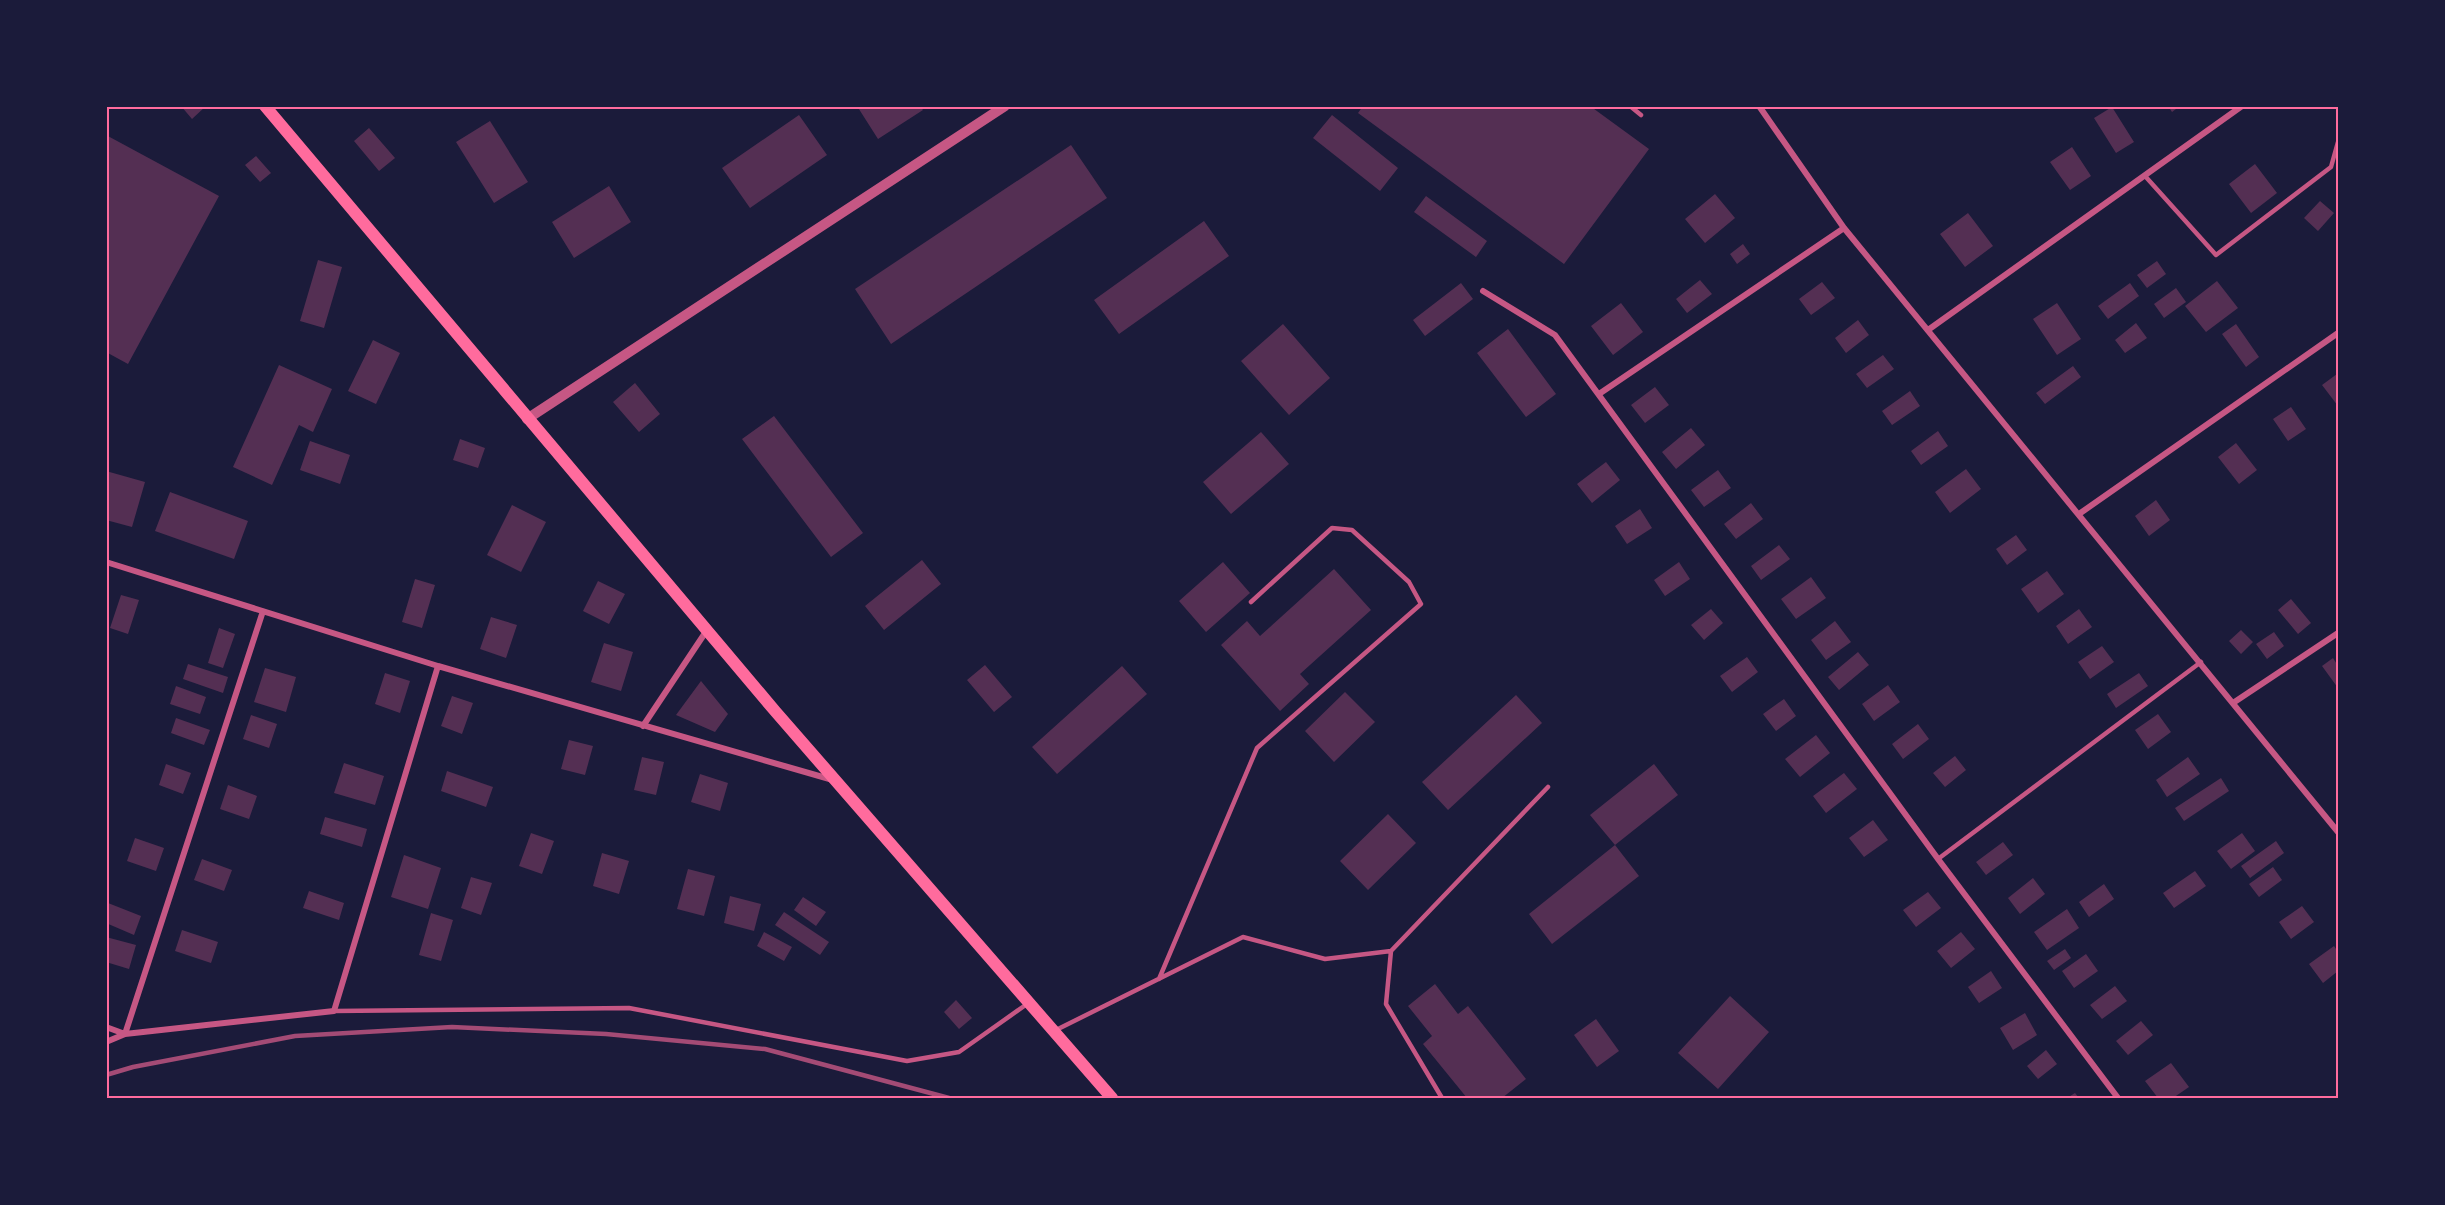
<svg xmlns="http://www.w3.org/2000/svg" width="2445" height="1205" font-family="'Work Sans',sans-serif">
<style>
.building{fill:#542f53}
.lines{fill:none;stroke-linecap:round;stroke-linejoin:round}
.service{stroke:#c65784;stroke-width:4.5}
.minor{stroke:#c65784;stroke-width:6}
.tertiary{stroke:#c65784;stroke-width:10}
.secondary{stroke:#ff6b9d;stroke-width:12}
.rail{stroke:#a44b75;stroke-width:4.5}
.neatline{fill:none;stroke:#ff6b9d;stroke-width:2}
</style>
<rect width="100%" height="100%" fill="#1b1b3a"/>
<path class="building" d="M181,106H206L192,119Z
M857,106H920L923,110L878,139Z
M1363,106H1590L1649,149L1564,264L1358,113Z
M2168,106H2180L2172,112Z
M2112,107L2134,142L2116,153L2094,118Z
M799,115L827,155L750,208L722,168Z
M1332,115L1398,168L1380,191L1313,138Z
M490,121L528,182L494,203L456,142Z
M369,128L395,158L379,171L354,141Z
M106,135L219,196L128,364L106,352Z
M1071,145L1107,198L891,344L855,289Z
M2072,147L2091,176L2070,190L2050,162Z
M256,156L271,173L260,182L245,165Z
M2255,164L2277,193L2251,213L2229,184Z
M609,186L631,222L574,258L552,222Z
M1715,194L1735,218L1705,243L1685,219Z
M1426,196L1487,241L1476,257L1414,212Z
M2320,201L2334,213L2318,231L2304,218Z
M1968,213L1993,246L1965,267L1940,234Z
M1204,221L1229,256L1119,334L1094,300Z
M1743,244L1750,254L1737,264L1730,254Z
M318,260L342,267L324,328L300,321Z
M2157,261L2166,274L2147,288L2137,275Z
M1700,280L1712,294L1687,313L1676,299Z
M2217,281L2238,308L2206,332L2185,306Z
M1822,282L1835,298L1811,315L1799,299Z
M1461,283L1473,299L1425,336L1413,320Z
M2130,283L2139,296L2108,319L2098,306Z
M2176,288L2186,302L2164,318L2154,304Z
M1621,303L1643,332L1613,355L1591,326Z
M2057,303L2081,339L2057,355L2033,319Z
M1858,320L1869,335L1846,353L1835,338Z
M2136,323L2147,338L2125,353L2115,340Z
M1283,324L1330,378L1289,415L1241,361Z
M2236,324L2259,357L2246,367L2222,334Z
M1508,329L1556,394L1526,417L1477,353Z
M373,340L400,353L376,404L348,391Z
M1883,355L1894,369L1867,388L1856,374Z
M279,365L332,389L313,432L299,425L272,485L233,467Z
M2073,366L2081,377L2045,404L2036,393Z
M2337,374L2338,376V406L2322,385Z
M635,383L660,414L639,432L613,402Z
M1655,387L1669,405L1645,423L1631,405Z
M1910,391L1920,406L1892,425L1882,411Z
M2291,407L2306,429L2288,441L2273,419Z
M774,416L863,533L831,557L742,439Z
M1691,428L1705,445L1676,469L1662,452Z
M1938,431L1948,446L1921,465L1911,451Z
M1261,432L1289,464L1231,514L1203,482Z
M460,439L485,448L478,468L453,460Z
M310,441L350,455L340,484L300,470Z
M2236,443L2257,470L2239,484L2218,457Z
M1606,462L1620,480L1592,503L1577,484Z
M1966,469L1981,489L1950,513L1935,492Z
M1718,470L1731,488L1704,507L1691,490Z
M106,471L145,482L132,527L106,520Z
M170,492L248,521L234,559L155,531Z
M2156,500L2170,520L2149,536L2135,516Z
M1751,503L1763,519L1736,539L1724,524Z
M512,505L546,522L521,572L487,555Z
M1640,509L1652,528L1627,544L1615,526Z
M2016,535L2027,550L2007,565L1996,549Z
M1779,545L1790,559L1761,580L1751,566Z
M922,560L941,584L884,630L865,606Z
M1223,562L1250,593L1206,632L1179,601Z
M1679,562L1690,579L1665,596L1654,580Z
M1334,569L1371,610L1300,674L1309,684L1280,711L1221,645L1247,621L1260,636Z
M2047,571L2064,594L2038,613L2021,589Z
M1811,577L1826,598L1796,619L1781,599Z
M415,579L435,585L422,628L402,622Z
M598,581L625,594L609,624L583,611Z
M121,595L139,600L128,634L110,628Z
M2291,599L2311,623L2298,634L2278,610Z
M1711,609L1723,623L1704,640L1691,625Z
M2079,609L2092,627L2068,644L2056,626Z
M491,617L517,625L506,658L480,649Z
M1835,621L1851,642L1826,660L1811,640Z
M219,628L235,634L223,668L208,663Z
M2241,630L2253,642L2241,654L2229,641Z
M2274,632L2284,646L2267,659L2256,644Z
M604,643L633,652L621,691L591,682Z
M2102,646L2114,662L2090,679L2078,662Z
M1858,652L1869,665L1839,690L1828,677Z
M1747,657L1758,672L1732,692L1720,676Z
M2333,658L2338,666V688L2322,666Z
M188,664L228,677L223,693L183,679Z
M985,665L1012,697L994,712L967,680Z
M1122,666L1147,694L1057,774L1032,747Z
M265,668L296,677L286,712L254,702Z
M385,673L410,681L400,713L375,704Z
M2139,673L2148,686L2116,708L2107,694Z
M701,681L728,714L715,732L676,715Z
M1888,685L1900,702L1874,721L1862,704Z
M176,686L206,697L200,714L170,704Z
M1345,692L1375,722L1334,762L1305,731Z
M1516,695L1542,723L1448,810L1422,782Z
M452,696L473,703L462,734L441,726Z
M1784,699L1796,716L1776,731L1763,714Z
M2158,714L2171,732L2148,749L2135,730Z
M251,715L277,724L269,748L243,739Z
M176,718L210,730L204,745L171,733Z
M1918,724L1929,739L1903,759L1892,744Z
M1816,735L1830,753L1800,777L1785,759Z
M569,740L593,746L585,775L561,769Z
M1955,756L1966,770L1945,787L1933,773Z
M642,757L664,762L656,795L634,790Z
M2188,757L2200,774L2167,797L2156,780Z
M344,763L384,776L375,805L334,793Z
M166,764L191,773L183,794L159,785Z
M1654,764L1678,795L1615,845L1590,815Z
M447,771L493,787L486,807L441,791Z
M1844,773L1857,789L1826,813L1813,796Z
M700,774L728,783L720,811L691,802Z
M2221,778L2229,791L2184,821L2175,808Z
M228,785L257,796L249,819L220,809Z
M1388,814L1416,843L1368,890L1340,861Z
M325,817L367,829L362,847L320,834Z
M1873,820L1888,840L1864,857L1849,838Z
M531,833L554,841L542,874L519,866Z
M2242,833L2255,851L2231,869L2217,851Z
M135,838L164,848L156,871L127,861Z
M2276,841L2284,853L2250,878L2241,866Z
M2003,842L2013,855L1986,875L1976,862Z
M1615,845L1639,876L1552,944L1529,914Z
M602,853L629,861L619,894L593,886Z
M404,855L441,868L428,909L391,897Z
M202,859L232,870L224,891L194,880Z
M2273,867L2282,880L2259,897L2249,884Z
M688,869L715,876L704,916L677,909Z
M2195,871L2206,886L2174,908L2163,893Z
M471,877L492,883L481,915L461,908Z
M2033,878L2045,894L2020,914L2008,898Z
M2104,884L2114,899L2089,917L2079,902Z
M309,891L344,903L339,920L303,908Z
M1928,892L1941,908L1916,927L1903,910Z
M730,896L761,904L754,931L724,923Z
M803,897L826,912L816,926L794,910Z
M108,903L141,916L134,935L106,923Z
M2302,906L2314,922L2291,939L2279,922Z
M2067,909L2079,928L2047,950L2034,932Z
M784,912L829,942L820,955L775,925Z
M431,913L453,920L441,961L419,955Z
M182,930L218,942L211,963L175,951Z
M764,932L792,947L784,961L757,946Z
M1961,932L1975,949L1951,968L1937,951Z
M106,937L136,945L129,969L106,962Z
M2334,946L2338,952V971L2323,983L2309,964Z
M2065,949L2071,958L2054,970L2047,961Z
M2086,954L2098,971L2074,988L2062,971Z
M1991,971L2002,988L1979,1003L1968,987Z
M1435,984L1458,1014L1468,1006L1526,1079L1502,1098H1467L1423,1044L1432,1036L1408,1006Z
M2115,986L2127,1001L2102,1019L2090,1005Z
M1730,996L1769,1032L1718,1089L1678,1053Z
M956,1000L972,1018L959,1029L944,1012Z
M2025,1013L2037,1035L2013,1050L2000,1028Z
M1596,1019L1619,1051L1597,1067L1574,1035Z
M2141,1021L2153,1035L2128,1055L2116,1041Z
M2046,1050L2057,1064L2038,1079L2027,1066Z
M2171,1063L2189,1087L2173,1098H2158L2145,1081Z
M2075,1093L2079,1098H2067Z"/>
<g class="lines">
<path class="service" d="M1630,106L1641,115
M2145,176L2216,255L2331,167L2338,142
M1938,859L2201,662
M1391,951L1386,1004L1442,1098
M1159,979L1257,748L1421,604L1409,582L1352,530L1332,528L1251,602
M334,1011L629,1008L907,1061L959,1052L1027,1004
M1056,1030L1243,937L1325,959L1391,951L1548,787"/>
<path class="minor" d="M1759,106L1844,228L2338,832
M1483,291L1555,335L1938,859L2118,1098
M1928,330L2242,106
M1599,394L1844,228
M2079,514L2338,333
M106,562L438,666L833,780
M2233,703L2338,633
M643,726L707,630
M106,1027L125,1034
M125,1034L263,611
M106,1042L125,1034L334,1011L438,666"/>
<path class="tertiary" d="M527,419L1005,106"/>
<path class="secondary" d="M265,106L775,711L1112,1098"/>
<path class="rail" d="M106,1075L133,1067L295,1036L452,1027L606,1034L765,1049L949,1098"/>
</g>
<rect width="2445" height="1205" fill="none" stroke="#1b1b3a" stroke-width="216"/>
<rect x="108" y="108" width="2229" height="989" class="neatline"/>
</svg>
